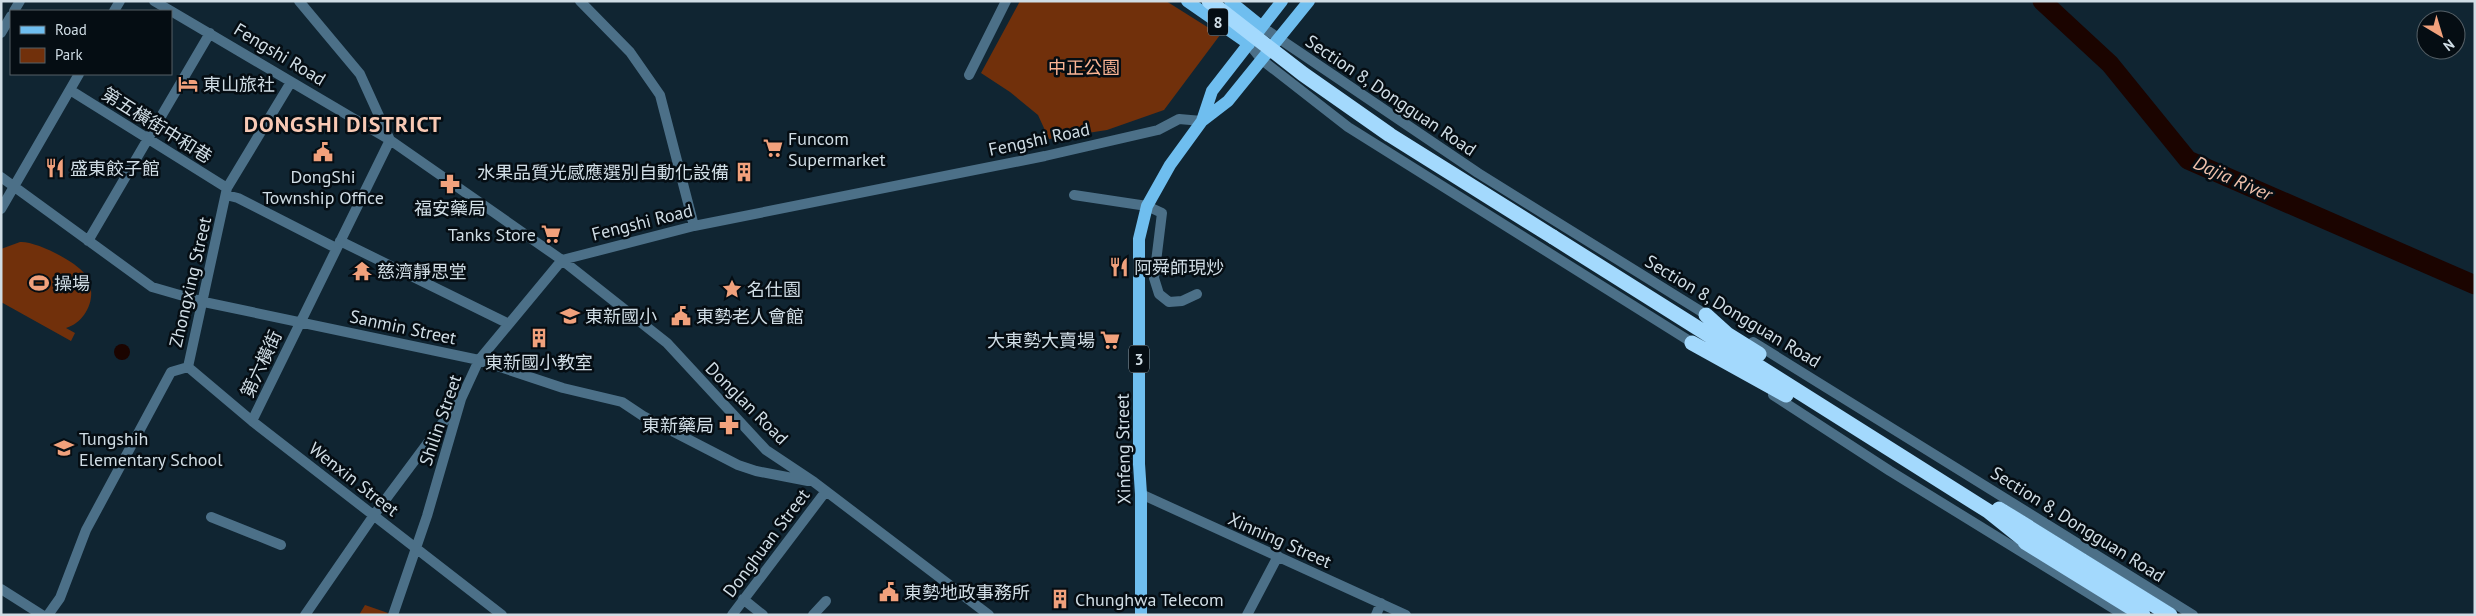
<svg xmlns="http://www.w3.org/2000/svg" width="2476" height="616" font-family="'PT Sans','Noto Sans TC',sans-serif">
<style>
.green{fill:#71300b}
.water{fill:#1b0400}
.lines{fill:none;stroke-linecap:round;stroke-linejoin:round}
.river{stroke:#1b0400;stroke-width:19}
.minor{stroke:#4c7088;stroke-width:10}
.major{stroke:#6fbeef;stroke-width:12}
.highway{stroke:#a3d9fd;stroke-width:15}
.highway-bridge{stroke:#a3d9fd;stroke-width:15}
.labels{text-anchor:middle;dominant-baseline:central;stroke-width:5;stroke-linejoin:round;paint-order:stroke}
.shield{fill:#050d13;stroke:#939fa6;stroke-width:1}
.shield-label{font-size:16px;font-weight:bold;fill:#d0dde5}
.street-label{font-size:18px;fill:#d0dde5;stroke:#050d13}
.park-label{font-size:18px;fill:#fab494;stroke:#050d13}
.poi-label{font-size:18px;fill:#d0dde5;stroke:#050d13;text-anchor:start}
.water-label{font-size:19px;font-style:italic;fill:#efc0ab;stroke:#050d13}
.district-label{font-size:22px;font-weight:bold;letter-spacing:1px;fill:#f8c9b4;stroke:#050d13}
</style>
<rect width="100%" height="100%" fill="#102532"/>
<path class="green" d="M1020,1H1166L1220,35L1164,110L1107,130L1049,139L1038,115L1010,92L981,73Z
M20,242C36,241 75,261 85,274C99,293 88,321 66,328L75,333L71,341L1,302V249Z
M365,605L388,613L387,615H359Z"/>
<path class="water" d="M114 352a8 8 0 1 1 16 0a8 8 0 1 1-16 0Z"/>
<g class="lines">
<path class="river" d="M2042,1L2110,64L2188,160L2475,285"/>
<path class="minor" d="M154,1L390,140L562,260L667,343L766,450L814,482L989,615
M580,1L630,52L660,95L694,226
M14,11L20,1
M114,11L120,1
M1262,27L1478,173L1710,317
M1,33L11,16
M1249,44L1262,60L1348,127L1696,345
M969,75L1006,1
M70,90L227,188
M1,177L152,287L204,302L479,360L563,388L622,402L643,416L738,465L756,471L808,481
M226,195L238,198L336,248
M1074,195L1147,206L1162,213L1154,278L1159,294L1169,302L1182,301L1197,294
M1,209L79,74
M88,241L210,33
M340,241L507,323
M562,260L694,226L1045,156L1158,130L1179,119L1202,121
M1753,342L2193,615
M188,367L252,421L502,615
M1773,395L1890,471L2124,615
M252,421L390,140L360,74L299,1
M1141,494L1406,615
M211,517L281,545
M1,589L42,615
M743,599L763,615
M48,615L60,598L86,530L171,372L188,367L227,188L291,82
M305,615L374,515L456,405
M393,615L427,516L461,399L479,360L562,260
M732,615L826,491
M813,615L826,601
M1247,615L1278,556
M1376,615L1381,603"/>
<path class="major" d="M1187,1L1249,44
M1230,1L1262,27
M1202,121L1212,91L1282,1
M1141,615V494L1139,464V239L1147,206L1170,165L1202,121L1228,101L1309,1"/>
<path class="highway" d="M1553,237L1988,511L2033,547
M1706,315L1727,334L1759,354
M1692,343L1786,395
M1999,509L2170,615
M2025,542L2143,615"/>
<path class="highway-bridge" d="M1209,1L1303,74L1390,135L1553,237"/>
</g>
<defs>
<symbol id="hotel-bare" viewBox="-9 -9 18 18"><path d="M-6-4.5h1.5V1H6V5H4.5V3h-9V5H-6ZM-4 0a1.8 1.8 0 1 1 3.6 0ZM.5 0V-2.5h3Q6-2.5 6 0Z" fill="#f1a17c" stroke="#050d13" stroke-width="2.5" paint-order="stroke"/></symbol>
<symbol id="supermarket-bare" viewBox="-9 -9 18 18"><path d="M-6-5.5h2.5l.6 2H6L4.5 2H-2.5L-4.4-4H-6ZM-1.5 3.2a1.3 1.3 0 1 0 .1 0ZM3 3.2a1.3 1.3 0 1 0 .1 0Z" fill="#f1a17c" stroke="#050d13" stroke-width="2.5" paint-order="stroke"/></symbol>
<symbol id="civic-bare" viewBox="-9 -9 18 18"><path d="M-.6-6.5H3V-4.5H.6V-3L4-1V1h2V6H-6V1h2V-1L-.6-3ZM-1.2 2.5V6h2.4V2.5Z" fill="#f1a17c" stroke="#050d13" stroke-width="2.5" paint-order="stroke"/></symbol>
<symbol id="restaurant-bare" viewBox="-9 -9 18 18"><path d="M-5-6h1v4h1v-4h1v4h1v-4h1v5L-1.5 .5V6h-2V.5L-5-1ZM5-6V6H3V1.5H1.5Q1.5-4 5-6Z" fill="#f1a17c" stroke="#050d13" stroke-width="2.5" paint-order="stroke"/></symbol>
<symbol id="building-bare" viewBox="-9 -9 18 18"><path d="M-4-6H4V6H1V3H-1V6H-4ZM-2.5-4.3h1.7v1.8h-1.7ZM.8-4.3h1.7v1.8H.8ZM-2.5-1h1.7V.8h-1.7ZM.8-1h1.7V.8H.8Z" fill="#f1a17c" stroke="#050d13" stroke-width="2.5" paint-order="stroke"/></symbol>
<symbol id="pharmacy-bare" viewBox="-9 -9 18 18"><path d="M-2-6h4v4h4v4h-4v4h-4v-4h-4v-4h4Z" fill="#f1a17c" stroke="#050d13" stroke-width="2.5" paint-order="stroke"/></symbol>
<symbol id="temple-bare" viewBox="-9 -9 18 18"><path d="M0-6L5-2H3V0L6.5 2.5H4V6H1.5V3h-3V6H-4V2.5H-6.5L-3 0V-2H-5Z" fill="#f1a17c" stroke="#050d13" stroke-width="2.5" paint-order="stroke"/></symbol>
<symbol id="stadium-bare" viewBox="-9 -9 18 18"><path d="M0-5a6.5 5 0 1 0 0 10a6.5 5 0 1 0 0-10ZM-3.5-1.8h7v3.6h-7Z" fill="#f1a17c" stroke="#050d13" stroke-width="2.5" paint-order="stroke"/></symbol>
<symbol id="sight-bare" viewBox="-9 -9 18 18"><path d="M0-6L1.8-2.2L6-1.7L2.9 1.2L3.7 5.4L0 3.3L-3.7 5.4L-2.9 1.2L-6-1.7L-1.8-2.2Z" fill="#f1a17c" stroke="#050d13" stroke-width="2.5" paint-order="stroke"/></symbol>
<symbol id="school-bare" viewBox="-9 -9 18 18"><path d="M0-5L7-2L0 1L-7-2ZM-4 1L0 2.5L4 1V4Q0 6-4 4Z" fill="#f1a17c" stroke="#050d13" stroke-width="2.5" paint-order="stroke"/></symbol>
</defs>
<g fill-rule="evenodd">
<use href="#hotel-bare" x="174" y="70" width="28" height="28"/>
<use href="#supermarket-bare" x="759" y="134" width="28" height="28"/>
<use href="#civic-bare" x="309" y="138" width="28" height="28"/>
<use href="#restaurant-bare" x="41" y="154" width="28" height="28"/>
<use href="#building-bare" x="730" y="158" width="28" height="28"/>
<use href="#pharmacy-bare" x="436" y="170" width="28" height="28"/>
<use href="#supermarket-bare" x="537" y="220" width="28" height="28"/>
<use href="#restaurant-bare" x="1105" y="253" width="28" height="28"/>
<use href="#temple-bare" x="348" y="257" width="28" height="28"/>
<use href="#stadium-bare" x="25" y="269" width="28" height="28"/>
<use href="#sight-bare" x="718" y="275" width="28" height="28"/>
<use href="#school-bare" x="556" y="302" width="28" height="28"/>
<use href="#civic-bare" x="667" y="302" width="28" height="28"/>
<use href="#building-bare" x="525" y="324" width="28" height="28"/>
<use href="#supermarket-bare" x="1096" y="326" width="28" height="28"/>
<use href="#pharmacy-bare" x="715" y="411" width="28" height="28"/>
<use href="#school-bare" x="50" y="434" width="28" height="28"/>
<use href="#civic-bare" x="875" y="578" width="28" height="28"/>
<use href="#building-bare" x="1046" y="585" width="28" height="28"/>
</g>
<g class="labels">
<g class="shield">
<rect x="1208" y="8.5" width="20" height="27" rx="4"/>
<rect x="1129" y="345.5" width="20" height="27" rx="4"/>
</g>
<g class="shield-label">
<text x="1218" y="22">8</text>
<text x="1139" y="359">3</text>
</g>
<g class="street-label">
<text transform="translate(280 54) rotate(31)">Fengshi Road</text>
<text transform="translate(1391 95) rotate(34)">Section 8, Dongguan Road</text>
<text transform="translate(157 125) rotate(32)">第五橫街中和巷</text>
<text transform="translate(1039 139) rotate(-12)">Fengshi Road</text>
<text transform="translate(642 222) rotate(-14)">Fengshi Road</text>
<text transform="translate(190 282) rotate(-77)">Zhongxing Street</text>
<text transform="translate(1733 311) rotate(31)">Section 8, Dongguan Road</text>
<text transform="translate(403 327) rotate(12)">Sanmin Street</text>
<text transform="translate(261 364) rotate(-65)">第六橫街</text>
<text transform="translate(747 403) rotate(45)">Donglan Road</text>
<text transform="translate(440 420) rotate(-71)">Shilin Street</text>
<text transform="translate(1123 449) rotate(-91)">Xinfeng Street</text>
<text transform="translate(354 479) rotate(38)">Wenxin Street</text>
<text transform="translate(2078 524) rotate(32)">Section 8, Dongguan Road</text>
<text transform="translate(1280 540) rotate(24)">Xinning Street</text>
<text transform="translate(766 543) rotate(-53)">Donghuan Street</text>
</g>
<g class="park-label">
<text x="1084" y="67">中正公園</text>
</g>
<g class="poi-label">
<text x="203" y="84">東山旅社</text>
<text x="788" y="138">Funcom<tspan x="788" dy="21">Supermarket</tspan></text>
<text x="70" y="168">盛東餃子館</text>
<text x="729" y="172" text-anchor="end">水果品質光感應選別自動化設備</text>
<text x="323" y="176" text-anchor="middle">DongShi<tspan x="323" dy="21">Township Office</tspan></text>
<text x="450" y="208" text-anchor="middle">福安藥局</text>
<text x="536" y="234" text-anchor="end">Tanks Store</text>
<text x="1134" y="267">阿舜師現炒</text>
<text x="377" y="271">慈濟靜思堂</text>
<text x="54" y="283">操場</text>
<text x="747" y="289">名仕園</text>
<text x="585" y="316">東新國小</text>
<text x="696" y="316">東勢老人會館</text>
<text x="1095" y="340" text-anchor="end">大東勢大賣場</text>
<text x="539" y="362" text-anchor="middle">東新國小教室</text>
<text x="714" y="425" text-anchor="end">東新藥局</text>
<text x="79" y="438">Tungshih<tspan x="79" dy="21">Elementary School</tspan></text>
<text x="904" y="592">東勢地政事務所</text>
<text x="1075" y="599">Chunghwa Telecom</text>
</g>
<g class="water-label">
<text transform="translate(2233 178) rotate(24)">Dajia River</text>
</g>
<g class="district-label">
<text x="343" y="124">DONGSHI DISTRICT</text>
</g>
</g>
<rect width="2476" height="616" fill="none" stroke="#d0dde5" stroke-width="5"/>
<rect x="10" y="10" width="162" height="65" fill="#050d13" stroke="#566067"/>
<rect x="20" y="26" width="25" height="8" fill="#6fbeef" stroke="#566067"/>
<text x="55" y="35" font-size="15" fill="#d0dde5">Road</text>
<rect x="20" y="48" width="25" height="15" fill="#71300b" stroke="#566067"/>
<text x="55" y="60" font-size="15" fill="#d0dde5">Park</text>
<g transform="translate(2441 35) rotate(142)"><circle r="24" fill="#050d13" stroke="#566067"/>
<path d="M0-4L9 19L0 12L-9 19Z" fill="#f1a17c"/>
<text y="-8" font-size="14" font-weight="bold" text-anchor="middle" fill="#d0dde5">N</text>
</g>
</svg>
